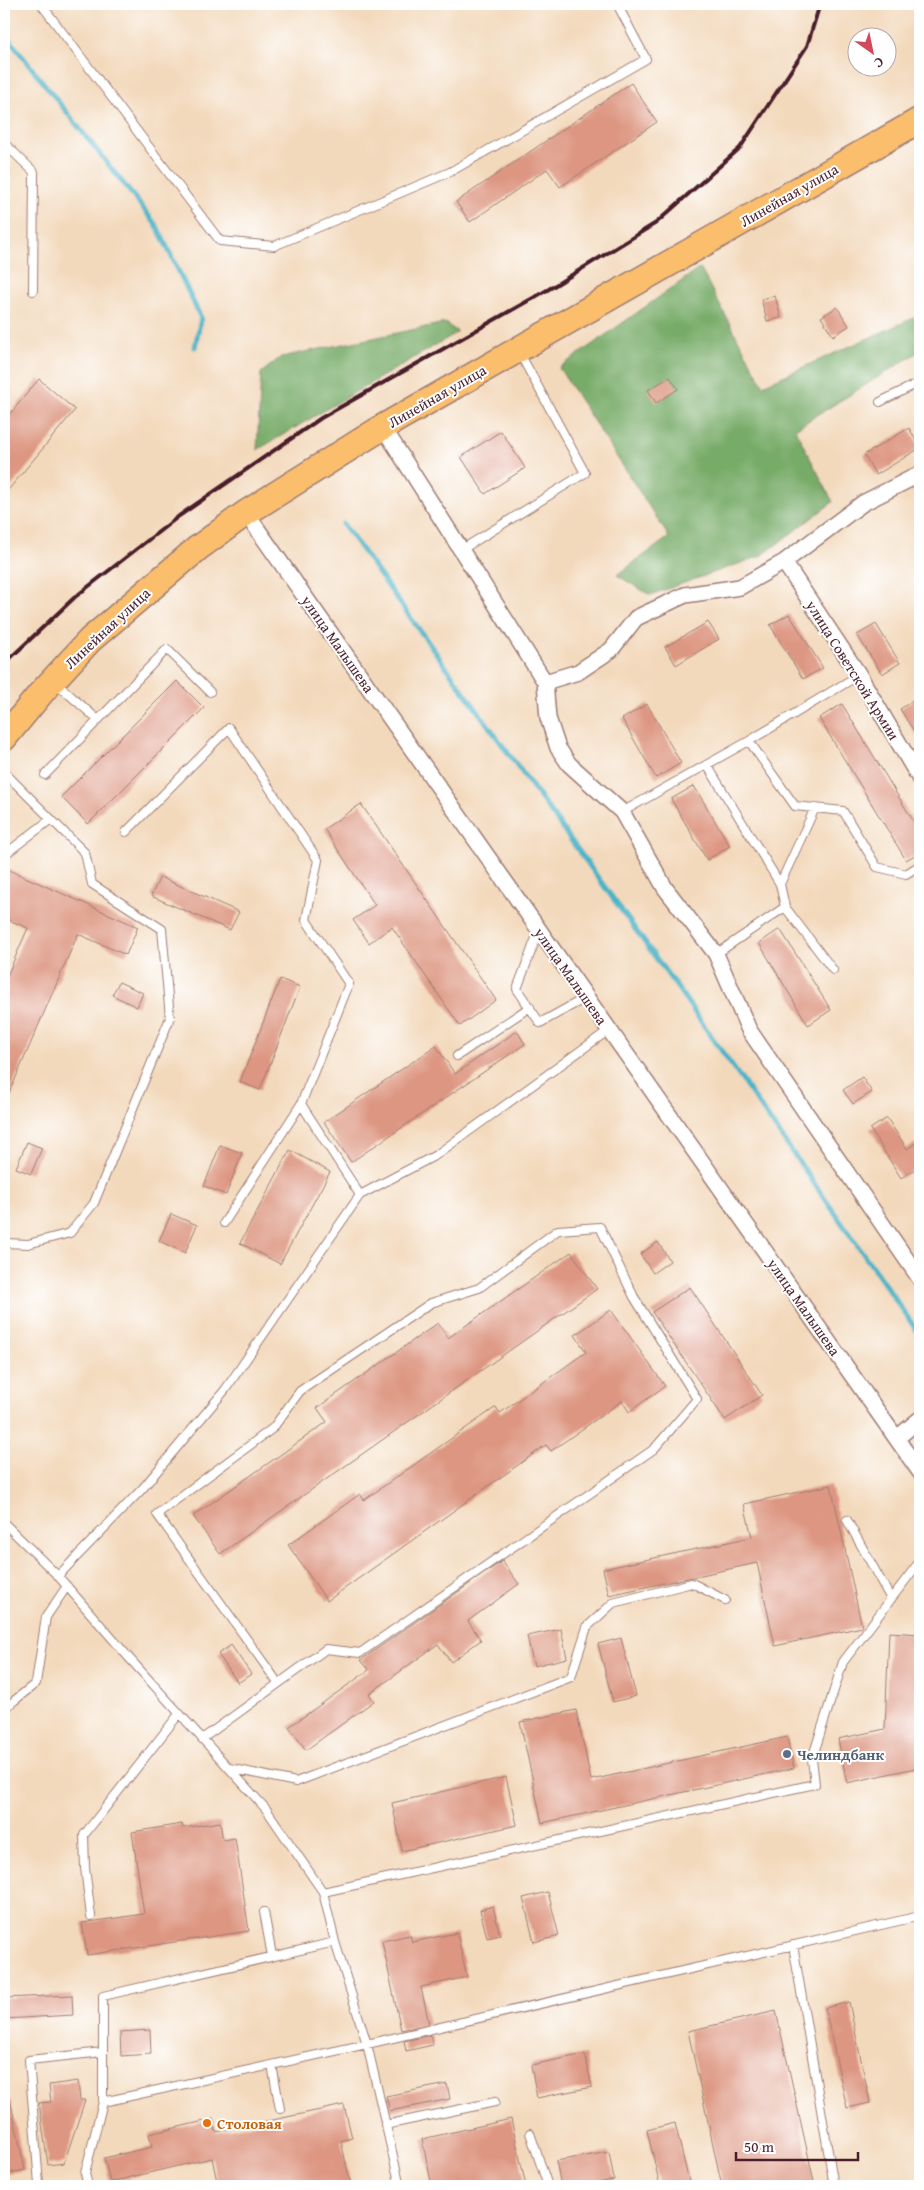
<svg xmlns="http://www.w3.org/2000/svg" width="924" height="2190" font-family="'Gentium Book Plus',serif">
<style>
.forest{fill:#77ab67;stroke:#606549}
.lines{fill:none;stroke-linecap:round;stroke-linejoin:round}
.stream{stroke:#49b3c7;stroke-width:5}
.building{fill:#dd9681}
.service-casing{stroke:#9e7c74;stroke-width:10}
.minor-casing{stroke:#9e7c74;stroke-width:18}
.primary-casing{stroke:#9e7c74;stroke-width:28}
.service{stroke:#fff;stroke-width:8}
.minor{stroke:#fff;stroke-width:15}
.primary{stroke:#fabe6d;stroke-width:25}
.rail{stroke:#4a1f2b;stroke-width:4}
.service-dot{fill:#5c6f8a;stroke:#fff;stroke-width:2}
.food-dot{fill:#e8710a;stroke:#fff;stroke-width:2}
.labels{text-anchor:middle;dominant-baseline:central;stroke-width:4;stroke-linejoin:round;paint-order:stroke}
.street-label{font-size:15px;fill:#4a1f2b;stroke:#fff}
.service-label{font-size:15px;font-weight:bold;fill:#4e5e75;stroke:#fff;text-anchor:start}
.food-label{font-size:15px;font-weight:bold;fill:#c56008;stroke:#fff;text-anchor:start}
</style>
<rect width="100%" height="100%" fill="#fff"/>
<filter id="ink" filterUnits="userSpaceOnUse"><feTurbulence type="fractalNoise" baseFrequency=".02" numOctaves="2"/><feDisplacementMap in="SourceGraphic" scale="10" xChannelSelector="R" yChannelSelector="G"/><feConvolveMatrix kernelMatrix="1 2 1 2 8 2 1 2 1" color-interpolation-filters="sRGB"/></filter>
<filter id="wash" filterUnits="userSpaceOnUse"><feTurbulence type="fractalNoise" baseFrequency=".0096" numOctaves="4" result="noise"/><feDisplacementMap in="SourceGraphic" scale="20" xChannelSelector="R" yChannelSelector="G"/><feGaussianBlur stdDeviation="1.12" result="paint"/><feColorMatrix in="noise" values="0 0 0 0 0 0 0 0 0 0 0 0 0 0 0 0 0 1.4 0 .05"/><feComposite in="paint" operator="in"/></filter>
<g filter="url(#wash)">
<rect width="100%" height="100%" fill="#f3d9bc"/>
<path class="forest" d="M700,268L763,385L920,315V351L795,429L833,502L761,556L650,595L617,575L669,537L559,368Z
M445,323L458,332L257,450L261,373L281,357Z"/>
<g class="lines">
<path class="stream" d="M4,33L157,226L201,318L195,347
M343,524L679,990L920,1335"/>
</g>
<g id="blocks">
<path class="building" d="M631,83L657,122L560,187L547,169L470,222L456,202Z
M775,296L781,318L767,321L761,299Z
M837,307L849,326L833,336L821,317Z
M670,377L678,389L656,403L648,390Z
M39,379L75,410L4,495V421Z
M909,428L920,448L876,475L864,455Z
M501,431L525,468L485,494L461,457Z
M789,614L823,668L803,679L770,625Z
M708,622L719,639L676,665L665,647Z
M876,624L900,663L882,674L857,635Z
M177,681L204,708L88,824L61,797Z
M920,696V741L900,709Z
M647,704L681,763L656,778L622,719Z
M842,704L920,832V852L906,860L819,718Z
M694,786L730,846L707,860L671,799Z
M361,804L496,1000L460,1026L392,927L369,943L353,920L375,905L324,829Z
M9,870L138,927L126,955L78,934L4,1105V983L28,928L4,918V882Z
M160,877L239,912L230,930L151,896Z
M780,929L831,1010L808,1025L759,943Z
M280,979L300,987L260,1090L240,1082Z
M119,982L143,993L137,1007L112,995Z
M517,1031L525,1044L351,1162L324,1122L436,1046L455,1074Z
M862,1077L872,1092L853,1104L843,1090Z
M887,1118L907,1149L916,1143L920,1150V1166L901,1178L870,1129Z
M27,1142L42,1148L31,1174L16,1168Z
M220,1145L242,1153L226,1195L204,1186Z
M290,1150L330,1172L280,1264L240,1243Z
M171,1214L197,1225L185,1253L159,1241Z
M658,1242L670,1261L653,1273L640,1254Z
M571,1252L597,1289L220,1554L193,1516L327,1422L317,1408L438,1323L448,1338Z
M690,1287L762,1395L725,1420L652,1312Z
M611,1310L665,1386L629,1412L622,1401L551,1451L546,1445L327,1601L288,1545L360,1494L364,1500L496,1407L500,1413L586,1352L575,1335Z
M831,1485L862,1627L775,1646L757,1563L609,1595L603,1569L752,1537L744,1504Z
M502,1561L519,1584L468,1621L481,1640L451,1662L438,1644L369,1694L374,1701L306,1750L289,1727L369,1670L361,1660Z
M561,1629L567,1658L534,1666L527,1636Z
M889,1632L920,1634V1767L847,1783L838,1739L885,1729Z
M621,1638L636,1696L613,1702L598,1644Z
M231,1645L251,1674L238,1683L218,1654Z
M576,1710L591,1780L787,1737L794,1768L542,1823L520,1722Z
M506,1777L517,1825L402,1851L392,1803Z
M220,1822L223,1840L235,1838L249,1931L87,1955L82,1923L144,1914L132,1832L182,1824L183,1828Z
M548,1892L559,1936L534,1942L523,1898Z
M493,1906L500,1935L487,1938L480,1910Z
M457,1933L467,1977L421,1987L429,2024L401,2030L382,1941L410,1935L412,1942Z
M72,1995L73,2015L4,2019V1998Z
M849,2002L870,2103L847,2108L825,2008Z
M776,2011L815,2186H722L688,2031Z
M150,2030L151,2054L121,2056L120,2032Z
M431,2035L433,2045L406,2051L404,2041Z
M585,2054L592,2087L537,2098L531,2065Z
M78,2081L80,2100H85L64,2163L48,2165L39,2103L51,2102L49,2085Z
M447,2084L450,2099L390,2111L386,2096Z
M10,2099L25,2170L4,2174V2100Z
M344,2105L352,2138L341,2141L351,2186H218L212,2158L110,2182L104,2158L152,2147L149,2134L213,2119L216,2132Z
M511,2119L526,2186H432L422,2139Z
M675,2123L690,2186H660L647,2130Z
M609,2152L614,2180L582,2186H561L556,2161Z"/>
</g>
</g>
<g filter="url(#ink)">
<use href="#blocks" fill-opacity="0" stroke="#9e7c74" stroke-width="1"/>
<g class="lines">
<defs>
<path id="service" d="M41,4L220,241L274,246L450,172L646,59L617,4
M4,143L34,172L33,291
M880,402L920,382
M461,550L585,473L519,352
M55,682L98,720
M749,741L795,806L843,811L877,867L906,874L920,865
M707,765L780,884
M4,772L85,853L92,884L162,929L170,1018L94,1203L70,1233L28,1244L4,1243
M45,775L167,649L210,692
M622,812L749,741L859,675
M126,832L229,728L318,860L306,920L349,984L301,1104L360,1195
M4,855L51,819
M785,907L833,970
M539,930L517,989L540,1023L587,997
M716,954L785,907L780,884L815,808
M457,1056L530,1007
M224,1223L301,1104
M847,1520L891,1599
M4,1523L58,1576L130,1659L266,1809L323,1892L335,1942L367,2044L400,2186
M58,1576L143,1488L225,1390L360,1195L436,1155L609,1030
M4,1709L36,1683L46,1617L67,1586
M202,1739L326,1649L360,1653L654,1449L697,1399L634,1297L600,1227L558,1230L479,1288L431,1303L300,1391L273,1428L157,1514L278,1683
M229,1768L296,1782L571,1677L587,1627L613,1603L692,1583L725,1600
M323,1892L815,1784L812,1759L843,1662L920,1561
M264,1912L272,1956
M91,1916L85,1868L84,1835L179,1714
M793,1945L834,2186
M272,2065L280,2109
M103,2102L367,2044L920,1916
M385,2125L495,2102
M530,2133L548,2186
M39,2184L29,2060L103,2052
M88,2186L85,2173L103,2102V1996L335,1942"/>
<path id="minor" d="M383,427L545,682L548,718L558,748L569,764L622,812L665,888L716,954L749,1030L920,1279
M246,513L920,1472
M784,562L859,675L920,779
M545,682L578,672L611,650L636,618L685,595L740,587L784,562L863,503L920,474
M897,1438L920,1419"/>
<path id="primary" d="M4,738L41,693L90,640L198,548L246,513L383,427L920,120"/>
</defs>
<use href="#service" class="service-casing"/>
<use href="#minor" class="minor-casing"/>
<use href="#primary" class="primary-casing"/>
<use href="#service" class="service"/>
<use href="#minor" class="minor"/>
<use href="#primary" class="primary"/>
<path class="rail" d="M4,664L75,597L179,516L321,418L549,289L656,223L740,148L807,46L820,4"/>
</g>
</g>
<circle class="service-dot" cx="787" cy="1754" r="5"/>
<circle class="food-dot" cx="207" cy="2123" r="5"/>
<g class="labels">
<g class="street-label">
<text transform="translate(789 195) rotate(-30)">Линейная улица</text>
<text transform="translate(437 396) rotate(-30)">Линейная улица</text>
<text transform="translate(107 628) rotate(-43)">Линейная улица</text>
<text transform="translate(338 644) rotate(55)">улица Малышева</text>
<text transform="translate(853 670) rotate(58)">улица Советской Армии</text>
<text transform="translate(571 976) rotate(55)">улица Малышева</text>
<text transform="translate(804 1307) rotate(55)">улица Малышева</text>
</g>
<g class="service-label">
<text x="797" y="1754">Челиндбанк</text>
</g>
<g class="food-label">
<text x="217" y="2123">Столовая</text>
</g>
</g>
<rect width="924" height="2190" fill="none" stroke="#fff" stroke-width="20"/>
<g transform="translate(872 52) rotate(147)"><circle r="24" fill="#ffffff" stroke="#b7a5aa"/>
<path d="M0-4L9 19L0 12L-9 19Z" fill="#d1495b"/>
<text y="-8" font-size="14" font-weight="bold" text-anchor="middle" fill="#4a1f2b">С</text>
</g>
<path d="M736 2152v8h122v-8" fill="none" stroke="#4a1f2b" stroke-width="2.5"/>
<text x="744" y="2152" font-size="15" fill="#4a1f2b" stroke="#ffffff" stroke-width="4" paint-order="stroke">50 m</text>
</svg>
